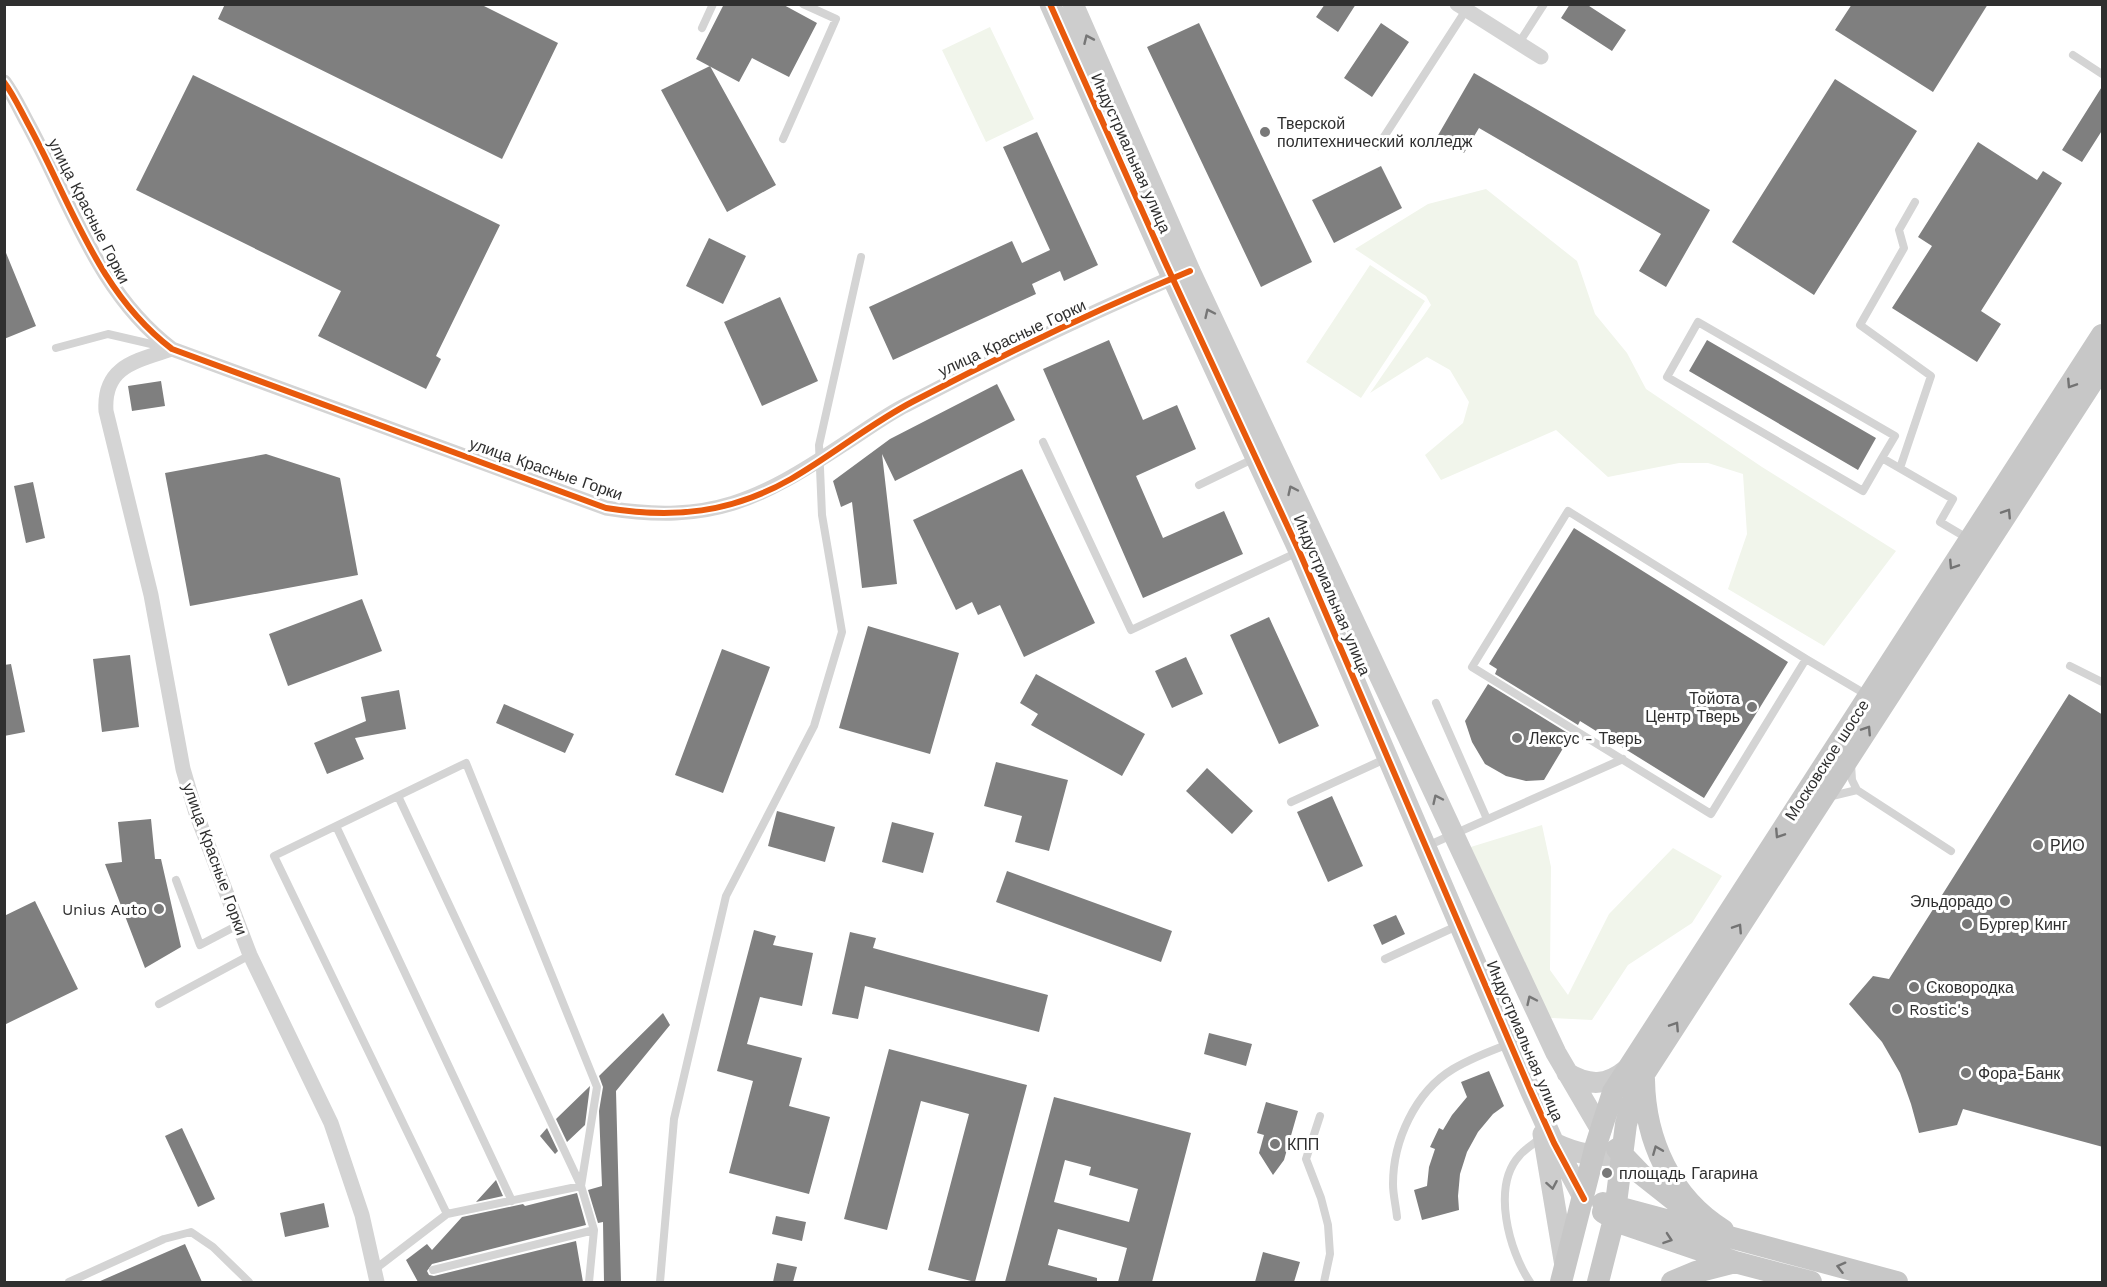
<svg xmlns="http://www.w3.org/2000/svg" width="2107" height="1287" font-family="'Work Sans',sans-serif">
<style>
.green{fill:#f1f5eb}
.building{fill:#7f7f7f;fill-rule:evenodd}
.lines{fill:none;stroke-linecap:round;stroke-linejoin:round}
.lane{stroke:#d4d4d4;stroke-width:8}
.street{stroke:#d4d4d4;stroke-width:15}
.secondary{stroke:#cdcdcd;stroke-width:21}
.primary{stroke:#c7c7c7;stroke-width:22}
.cycleway-casing{stroke:#fff;stroke-width:10}
.cycleway{stroke:#e8590c;stroke-width:6}
.oneway{stroke:#767676}
.oneway2{stroke:#737373}
.poi-dot{fill:#787878;stroke:#fff;stroke-width:2}
.labels{text-anchor:middle;dominant-baseline:central;stroke-width:6;stroke-linejoin:round;paint-order:stroke}
.poi-label{font-size:16px;fill:#2f2f2f;stroke:#fff;text-anchor:start}
.street-label{font-size:16px;fill:#2f2f2f;stroke:#fff}
</style>
<rect width="100%" height="100%" fill="#fff"/>
<path class="green" d="M990,27L1034,119L986,142L942,50Z
M1486,189L1577,261L1595,314L1627,353L1646,389L1762,467L1896,551L1824,646L1728,589L1747,534L1743,474L1708,463H1679L1608,477L1556,430L1441,480L1425,455L1463,423L1469,402L1450,370L1427,357L1370,393L1431,305L1426,296L1355,249L1428,204Z
M1370,265L1425,301L1361,398L1306,362Z
M1542,825L1551,867L1550,970L1568,995L1609,914L1673,848L1722,876L1692,923L1628,965L1592,1020L1532,1017L1461,850Z"/>
<path class="building" d="M225,4H480L558,43L502,159L218,19Z
M724,4H782L817,23L789,77L752,58L739,82L696,59Z
M1325,4H1356L1338,32L1316,17Z
M1570,4H1586L1626,30L1612,51L1561,18Z
M1852,4H1988L1933,92L1835,30Z
M1199,23L1312,262L1261,287L1147,47Z
M1381,23L1409,42L1372,97L1344,78Z
M710,66L776,185L727,212L661,90Z
M1474,73L1710,210L1666,287L1639,271L1661,234L1479,128L1464,153L1437,137Z
M193,75L500,225L436,356L441,359L426,389L318,336L341,291L136,190Z
M1835,79L1917,131L1814,295L1732,242Z
M2103,85V129L2082,162L2062,150Z
M1037,132L1098,265L1064,281L1060,271L1032,284L1036,294L893,360L869,307L1012,241L1022,263L1050,250L1003,147Z
M1978,142L2037,180L2043,171L2062,183L1981,311L2001,324L1977,362L1892,308L1932,246L1918,237Z
M1381,166L1402,208L1334,243L1312,200Z
M709,238L746,256L723,304L686,286Z
M4,248L36,326L4,339Z
M780,297L818,381L762,406L724,322Z
M1109,340L1143,420L1177,405L1196,449L1136,476L1163,538L1224,511L1243,554L1143,598L1043,369Z
M1707,340L1876,438L1858,470L1689,371Z
M161,381L165,406L132,411L128,386Z
M997,384L1015,420L895,481L882,454L897,584L862,588L852,502L841,507L833,481L890,439Z
M266,454L340,478L358,575L190,606L165,473Z
M1022,469L1095,623L1024,657L1000,605L978,615L972,602L956,610L913,520Z
M33,482L45,538L26,543L14,486Z
M1574,528L1788,662L1704,798L1580,721L1578,725L1495,674L1497,669L1489,664Z
M362,599L382,651L288,686L269,634Z
M1269,617L1319,726L1279,744L1230,635Z
M868,626L959,653L930,754L839,728Z
M722,649L770,667L723,793L675,775Z
M130,655L139,727L102,732L93,659Z
M1186,657L1203,694L1172,708L1155,671Z
M11,664L25,732L4,736V665Z
M1036,674L1145,734L1122,776L1031,725L1038,714L1020,703Z
M1488,684L1571,735L1544,780L1526,781L1506,776L1485,764L1472,742L1465,721Z
M399,690L406,729L355,738L364,759L327,774L314,743L366,721L361,697Z
M2069,694L2103,715V1147L1963,1109L1957,1125L1919,1133L1911,1104L1900,1073L1882,1042L1849,1004L1873,976L1889,979Z
M504,704L574,734L565,753L496,723Z
M996,762L1068,780L1049,851L1015,842L1022,816L984,806Z
M1207,768L1253,811L1232,834L1186,791Z
M1332,796L1363,866L1328,882L1297,812Z
M777,811L835,827L825,862L768,846Z
M151,819L155,859H161L181,947L145,968L105,864L122,862L118,822Z
M892,822L934,833L923,873L882,862Z
M1007,871L1172,931L1161,962L996,902Z
M35,901L78,989L4,1025V916Z
M1396,915L1405,934L1382,945L1373,925Z
M754,930L776,936L773,945L813,953L802,1006L760,997L747,1044L802,1058L789,1106L830,1117L809,1194L729,1173L753,1081L717,1071Z
M850,932L876,938L873,948L1048,995L1039,1032L865,986L858,1019L832,1014Z
M663,1013L670,1025L616,1091L621,1282H604L603,1222L598,1223L588,1190L602,1186L599,1111L603,1087L599,1076Z
M1209,1033L1252,1044L1246,1066L1204,1054Z
M889,1049L1027,1085L975,1282L928,1270L969,1114L921,1101L887,1230L844,1219Z
M1489,1071L1504,1106L1493,1114L1478,1132L1467,1152L1460,1174L1458,1196L1459,1210L1422,1220L1414,1190L1427,1186L1429,1167L1435,1149L1430,1147L1439,1128L1443,1130L1452,1115L1467,1097L1461,1082Z
M590,1086L585,1125L567,1142L556,1119Z
M1054,1097L1191,1133L1152,1282H1118L1127,1248L1058,1229L1048,1265L1097,1278V1282H1005ZM1065,1160L1091,1167L1089,1175L1138,1189L1129,1222L1054,1202Z
M1266,1102L1298,1111L1284,1160L1273,1175L1259,1153L1264,1135L1257,1133Z
M182,1128L215,1199L198,1207L165,1136Z
M547,1128L558,1151L555,1154L540,1136Z
M496,1180L503,1196L476,1202Z
M577,1193L586,1225L432,1264L427,1271L429,1275L434,1276L576,1241L583,1282H418L406,1260L427,1244L432,1250L462,1217L523,1204L525,1206Z
M324,1203L329,1227L285,1237L280,1213Z
M776,1216L806,1222L802,1241L772,1234Z
M185,1244L202,1282H98Z
M1263,1252L1300,1262L1294,1282H1255Z
M777,1263L797,1267L793,1282H773Z"/>
<g class="lines">
<path class="lane" d="M702,28L713,4
M1519,43L1544,4
M2073,55L2102,74
M783,139L836,19L803,4
M1378,146L1466,10
M56,348L108,334L164,347
M1043,442L1131,630L1298,552
M1882,458L1895,436L1698,322L1667,377L1863,491L1882,458L1953,499L1940,522L1967,538
M1900,468L1931,376L1860,325L1904,248L1899,230L1915,202
M1199,485L1255,458
M1806,659L1568,511L1472,667L1711,814L1806,659L1867,695
M2070,666L2102,682
M1436,703L1487,819
M1851,764L1852,780L1857,790L1951,851
M1832,796L1857,790
M1291,802L1385,759
M336,826L512,1201
M1427,846L1623,759
M176,880L200,945L238,925
M1385,959L1457,926
M159,1004L250,955
M1320,1116L1306,1159L1321,1198L1328,1225L1330,1254L1324,1282
M447,1214L274,856L466,763L597,1087L581,1186L594,1230L589,1282
M1397,1217C1396,1206 1393,1195 1393,1184C1393,1141 1415,1092 1453,1069C1470,1059 1490,1051 1509,1044
M374,1270L447,1214L581,1186L398,796
M433,1270L594,1230
M69,1282L164,1239L191,1232L213,1247L249,1282
M660,1282L674,1119L726,896L814,726L842,632L822,515L819,445L861,257
M1530,1282C1509,1251 1491,1186 1520,1155C1526,1148 1535,1143 1542,1137"/>
<path class="street" d="M1457,4L1541,57
M4,82C13,94 20,109 27,122C71,202 97,292 172,349L606,508C711,525 759,500 844,444C865,431 884,416 906,405C996,358 1088,314 1181,274
M172,349C136,361 103,366 106,411L151,595L183,769L196,813L250,955L331,1123L362,1215L377,1282"/>
<path class="secondary" d="M1050,4L1165,262L1299,551L1531,1092L1554,1143L1584,1199
M1073,4L1190,271L1556,1053L1601,1130
M1567,1073C1588,1086 1607,1086 1626,1070
M1543,1134L1565,1266
M1554,1143C1577,1154 1597,1158 1622,1154"/>
<path class="primary" d="M1644,1080C1645,1140 1671,1198 1723,1230
M1617,1149L1641,1174L1689,1212
M1603,1203L1897,1282
M1603,1212L1621,1223L1735,1262L1811,1282
M1561,1282L1596,1145L1613,1092L2102,335
M1598,1282L1614,1219L1626,1124L1632,1104L1644,1074L2102,367
M1672,1282L1696,1272L1735,1262"/>
<defs>
<path id="cycleway" d="M1050,4L1165,262L1299,551L1531,1092L1554,1143L1584,1199
M4,82C13,94 20,109 27,122C71,202 97,292 172,349L606,508C674,519 731,513 791,479C833,455 871,423 914,401C1004,354 1096,310 1190,271"/>
</defs>
<use href="#cycleway" class="cycleway-casing"/>
<use href="#cycleway" class="cycleway"/>
</g>
<defs><path id="oneway-chevron" d="M-2-3.5L2.5 0L-2 3.5" fill="none" stroke-width="1.6" stroke-linecap="round" stroke-linejoin="round" transform="scale(1.5)"/></defs>
<g class="oneway">
<use href="#oneway-chevron" transform="translate(1088 39) rotate(-114)"/>
<use href="#oneway-chevron" transform="translate(1209 313) rotate(-115)"/>
<use href="#oneway-chevron" transform="translate(1292 490) rotate(-115)"/>
<use href="#oneway-chevron" transform="translate(1437 799) rotate(-115)"/>
<use href="#oneway-chevron" transform="translate(1531 1000) rotate(-115)"/>
<use href="#oneway-chevron" transform="translate(1552 1185) rotate(80)"/>
</g>
<g class="oneway2">
<use href="#oneway-chevron" transform="translate(2071 384) rotate(123)"/>
<use href="#oneway-chevron" transform="translate(2007 513) rotate(-57)"/>
<use href="#oneway-chevron" transform="translate(1953 565) rotate(123)"/>
<use href="#oneway-chevron" transform="translate(1867 730) rotate(-57)"/>
<use href="#oneway-chevron" transform="translate(1779 834) rotate(123)"/>
<use href="#oneway-chevron" transform="translate(1738 928) rotate(-57)"/>
<use href="#oneway-chevron" transform="translate(1675 1026) rotate(-57)"/>
<use href="#oneway-chevron" transform="translate(1657 1150) rotate(-112)"/>
<use href="#oneway-chevron" transform="translate(1668 1239) rotate(19)"/>
<use href="#oneway-chevron" transform="translate(1841 1267) rotate(-165)"/>
</g>
<g class="poi-dot">
<circle cx="1265" cy="132" r="6"/>
<circle cx="1752" cy="707" r="6"/>
<circle cx="1517" cy="738" r="6"/>
<circle cx="2038" cy="845" r="6"/>
<circle cx="2005" cy="901" r="6"/>
<circle cx="159" cy="909" r="6"/>
<circle cx="1967" cy="924" r="6"/>
<circle cx="1914" cy="987" r="6"/>
<circle cx="1897" cy="1009" r="6"/>
<circle cx="1966" cy="1073" r="6"/>
<circle cx="1275" cy="1144" r="6"/>
<circle cx="1607" cy="1173" r="6"/>
</g>
<g class="labels">
<g class="poi-label">
<text x="1277" y="123">Тверской<tspan x="1277" dy="18">политехнический колледж</tspan></text>
<text x="1740" y="698" text-anchor="end">Тойота<tspan x="1740" dy="18">Центр Тверь</tspan></text>
<text x="1529" y="738">Лексус - Тверь</text>
<text x="2050" y="845">РИО</text>
<text x="1993" y="901" text-anchor="end">Эльдорадо</text>
<text x="147" y="909" text-anchor="end">Unius Auto</text>
<text x="1979" y="924">Бургер Кинг</text>
<text x="1926" y="987">Сковородка</text>
<text x="1909" y="1009">Rostic's</text>
<text x="1978" y="1073">Фора-Банк</text>
<text x="1287" y="1144">КПП</text>
<text x="1619" y="1173">площадь Гагарина</text>
</g>
<g class="street-label">
<text transform="translate(1131 153) rotate(66)">Индустриальная улица</text>
<text transform="translate(89 211) rotate(63)">улица Красные Горки</text>
<text transform="translate(1012 338) rotate(-25)">улица Красные Горки</text>
<text transform="translate(546 469) rotate(19)">улица Красные Горки</text>
<text transform="translate(1332 595) rotate(67)">Индустриальная улица</text>
<text transform="translate(1827 760) rotate(-57)">Московское шоссе</text>
<text transform="translate(215 859) rotate(70)">улица Красные Горки</text>
<text transform="translate(1525 1041) rotate(67)">Индустриальная улица</text>
</g>
</g>
<rect width="2107" height="1287" fill="none" stroke="#2f2f2f" stroke-width="12"/>
</svg>
